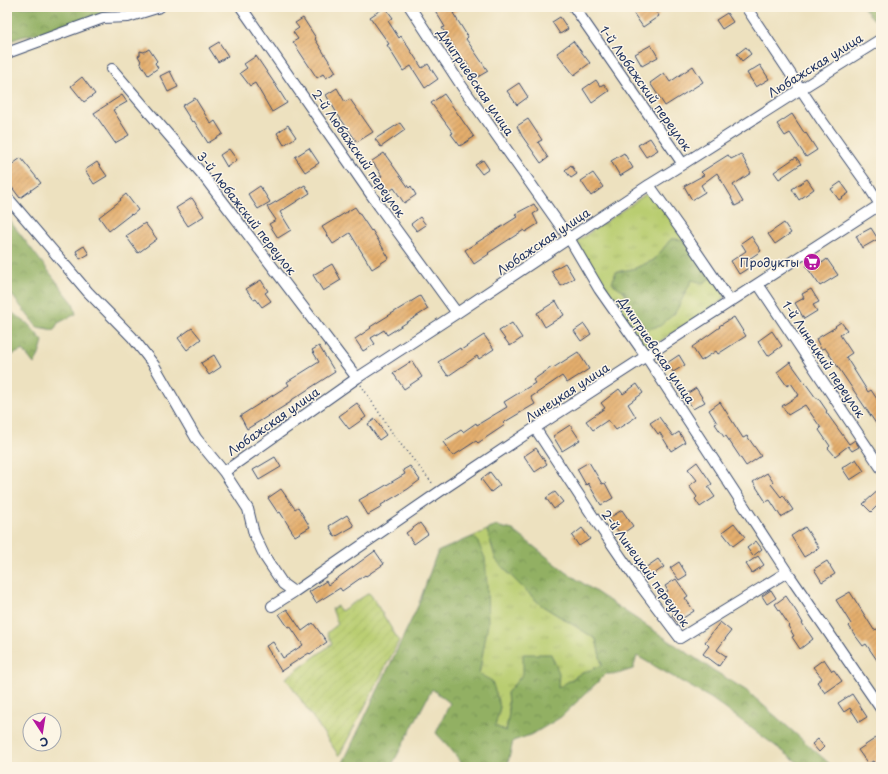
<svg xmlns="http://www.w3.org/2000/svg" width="888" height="774" font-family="'Playpen Sans',sans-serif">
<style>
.grass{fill:url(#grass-tufts);stroke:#6a7e68}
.forest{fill:url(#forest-crowns);stroke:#567060}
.garden{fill:url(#garden-furrows);stroke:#6a7e68}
.building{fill:url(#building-hatch)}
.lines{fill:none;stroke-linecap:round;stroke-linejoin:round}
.street-casing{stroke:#3a4a6d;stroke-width:12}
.path{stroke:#3a4a6d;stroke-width:1.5;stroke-dasharray:1 3;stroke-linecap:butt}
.street{stroke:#fff;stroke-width:10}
.labels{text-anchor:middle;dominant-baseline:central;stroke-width:3;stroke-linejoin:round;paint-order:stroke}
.street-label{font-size:12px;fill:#1b2f5e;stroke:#fcf5e5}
.poi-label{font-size:12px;fill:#1b2f5e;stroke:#fcf5e5;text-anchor:end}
</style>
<defs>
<pattern id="grass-tufts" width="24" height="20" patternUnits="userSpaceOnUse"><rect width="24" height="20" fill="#b9cd71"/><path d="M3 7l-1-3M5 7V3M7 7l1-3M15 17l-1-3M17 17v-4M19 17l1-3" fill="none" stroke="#9eb064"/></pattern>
<pattern id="forest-crowns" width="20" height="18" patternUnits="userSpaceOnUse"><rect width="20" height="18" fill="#92b063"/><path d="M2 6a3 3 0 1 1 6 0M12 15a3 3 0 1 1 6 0" fill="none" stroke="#769055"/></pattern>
<pattern id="garden-furrows" width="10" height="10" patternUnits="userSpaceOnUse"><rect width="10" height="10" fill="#b9cd71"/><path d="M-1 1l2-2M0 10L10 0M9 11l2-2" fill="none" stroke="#9eb064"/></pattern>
<pattern id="building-hatch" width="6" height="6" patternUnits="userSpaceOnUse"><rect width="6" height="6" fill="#e4ae6d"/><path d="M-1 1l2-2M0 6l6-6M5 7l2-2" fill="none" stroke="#b88e5d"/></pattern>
</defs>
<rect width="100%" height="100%" fill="#fcf5e5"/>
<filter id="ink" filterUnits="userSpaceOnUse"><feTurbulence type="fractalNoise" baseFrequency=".025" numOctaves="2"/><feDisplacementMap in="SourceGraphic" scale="8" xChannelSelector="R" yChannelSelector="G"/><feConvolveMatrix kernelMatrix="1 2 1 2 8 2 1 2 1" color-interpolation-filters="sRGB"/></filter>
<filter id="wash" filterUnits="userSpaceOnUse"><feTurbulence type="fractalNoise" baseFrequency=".012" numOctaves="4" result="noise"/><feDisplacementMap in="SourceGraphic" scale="16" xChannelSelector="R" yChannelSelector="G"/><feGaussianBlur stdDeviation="0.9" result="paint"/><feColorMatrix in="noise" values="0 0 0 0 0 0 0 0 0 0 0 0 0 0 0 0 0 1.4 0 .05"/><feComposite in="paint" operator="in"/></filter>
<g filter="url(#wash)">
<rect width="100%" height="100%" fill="#ede1bf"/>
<path class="grass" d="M649,192L687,240L671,239L654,260L633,269L616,272L612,283L624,291L635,320L685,292L692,280L712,277L725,295L723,300L648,349L601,284L576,242Z
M487,530L496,560L517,582L541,605L596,639L602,665L578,675L558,689L523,674L507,693L509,713L506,731L495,726L500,707L479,675L482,657L477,541L472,537Z"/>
<path class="forest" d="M7,7H127L102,14L59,29L21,37L7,42Z
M863,7H881V21L873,19Z
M7,217L73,303L76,314L58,323L54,330L37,327L7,289Z
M671,239L687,240L712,277L703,283L692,280L675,313L660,326L648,329L635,320L624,291L612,283L616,272L633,269L654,260Z
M7,309L28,324L43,341L39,355L34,364L23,350L12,355L7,350Z
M496,526L513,530L566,572L710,668L747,691L822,757L833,767H804L712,699L637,656L633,669L617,674H606L561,717L533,734L513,741L507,767H465L449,747L436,733L450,703L432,689L391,767H341L418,606L435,558L439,551L472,537L477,540L485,558L487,585L488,624L479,674L492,681L500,707L495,726L506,731L509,713L507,693L523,674V654H551L559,673L558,688L578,675L602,665L596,639L541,605L517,582L496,560L487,530Z"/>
<path class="garden" d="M369,593L371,595L399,641L339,756L286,678L332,644L327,633L338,624L332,609L337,606L341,611Z"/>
<g id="blocks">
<path class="building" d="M385,7L393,18L388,21L399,38L401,36L422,68L428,64L438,79L425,88L411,66L403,71L387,45L389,44L370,17Z
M433,7H464L453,13L468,37L466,39L488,71L476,78L466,62L464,63L442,28L445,27Z
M629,7H653L659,16L643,27Z
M727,13L733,22L722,29L716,20Z
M560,17L568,29L560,34L552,22Z
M303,18L316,38L315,39L336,72L326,78L323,74L317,78L293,42L298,39L293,32L299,28L295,23Z
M573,41L590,63L574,75L557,53Z
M219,42L228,56L218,62L209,48Z
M651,45L658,57L642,66L635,54Z
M746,47L751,54L742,61L737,54Z
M149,49L157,61L155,63L158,68L148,75L140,62L141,61L138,56L140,55V51L144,52Z
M256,56L275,84L287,103L272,112L255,83L250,86L240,73L247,68L244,64Z
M760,65L769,79L756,87L747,73Z
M693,66L703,82L665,106L650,83L664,73L670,82Z
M170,71L178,87L168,92L160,76Z
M82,77L95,94L84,102L71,86Z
M596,80L600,86L604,84L609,91L592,103L583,89Z
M519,83L528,97L517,105L507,91Z
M337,88L345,102L350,99L373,132L357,142L338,115L326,95Z
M444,94L474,137L460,146L451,134L453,133L431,103Z
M122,95L127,102L113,110L129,135L115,143L94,113Z
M195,98L211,124L215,121L223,134L208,143L194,121L192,122L182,106Z
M792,114L805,134L806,133L817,150L806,157L790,133L785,136L777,124Z
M528,119L542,140L538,142L548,158L541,163L522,136L517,126Z
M400,123L405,130L381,147L375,139Z
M288,125L296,137L284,145L277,133Z
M650,138L658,150L646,157L638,145Z
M309,148L319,163L305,172L295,157Z
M229,149L237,160L227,167L220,155Z
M384,153L409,188L411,186L416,195L404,203L394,188L388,192L378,179L382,176L372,161Z
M624,153L633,168L620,176L611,161Z
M741,154L751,173L733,185L743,202L735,206L731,198H732L717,173L701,185L705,192L692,200L684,186L704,175L701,172L728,155L731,159Z
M796,157L801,164L779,179L774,172Z
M21,158L41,183L20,198L7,181V168Z
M483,160L489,169L482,174L475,165Z
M97,162L107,176L94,184L85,170Z
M571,165L577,174L571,178L565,170Z
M593,173L603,187L591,196L581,181Z
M807,179L814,189L799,200L792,189Z
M841,182L849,193L839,200L831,189Z
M305,185L310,193L280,212L291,230L278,238L269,224L276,220L267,207Z
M260,186L270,202L258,209L248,194Z
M126,194L138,210L132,215L131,214L109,231L99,217L121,200L120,199Z
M192,198L204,216L188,226L176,208Z
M534,204L538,211L533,214L538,224L525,232L524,230L488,253L489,254L474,264L465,250L517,217L515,214Z
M355,207L371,231L372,230L389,258L372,269L350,233L333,244L322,227Z
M420,217L426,225L417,231L411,224Z
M145,223L157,239L138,253L126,236Z
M784,223L791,233L775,244L768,234Z
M871,228L878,239L862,248L856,236Z
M751,236L761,251L743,263L747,269L739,274L731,261L746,251L741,243Z
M84,246L89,254L80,259L76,251Z
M819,258L822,263L827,259L838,275L820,286L806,266Z
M565,263L574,278L561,286L551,271Z
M332,264L341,280L323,291L313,275Z
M261,280L268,291L265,293L271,301L262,307L256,299L254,300L246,289Z
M811,289L819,302L813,305L817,311L804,319L795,303L804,298L802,294Z
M420,296L428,309L387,335L384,330L371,338L375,344L363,351L355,339L371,328L370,327Z
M556,301L564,315L545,327L537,313Z
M734,317L746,336L718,354L716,351L701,361L692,347L720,327L719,326Z
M841,322L847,330L840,335L852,353L846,357L868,392L871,390L881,405V431L825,348L821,349L816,339L836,327L835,326Z
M512,323L522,338L510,346L499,331Z
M584,324L591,334L581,341L574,331Z
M192,328L201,339L187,350L178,338Z
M772,331L782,346L768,356L758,341Z
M484,335L494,349L479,359L477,356L448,376L438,362L460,348L461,350Z
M319,346L335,372L290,401L291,402L247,429L240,416L289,385L287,382L319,362L312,350Z
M578,352L589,369L567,383L562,376L531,397L535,404L503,423L505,425L478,443L476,441L453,456L443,442L461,430L463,432L476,423L477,425L507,407L504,402L535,383L533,380L552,367L553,368Z
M214,355L221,367L209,375L201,363Z
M679,355L685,365L673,372L667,363Z
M412,361L422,377L404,389L393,373Z
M790,362L816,398H818L827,411L826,412L849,444L855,440L859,447L852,451L848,446L835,456L828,448L830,446L819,430L821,428L805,405L788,415L782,406L799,395L791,383L787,386L777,372Z
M637,384L643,393L628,404L636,417L616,430L608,420L593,430L586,421L605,408L601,403L619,389L623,394Z
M696,388L705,402L693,409L685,395Z
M720,402L743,438L747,436L761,456L746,466L726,436L724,437L715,424L717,423L709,410Z
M357,403L366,417L349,429L339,416Z
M659,417L673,436L679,432L685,442L671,451L660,433L658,434L650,423Z
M375,419L386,435L379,440L368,424Z
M570,425L580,440L562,451L553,436Z
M536,448L547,464L535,472L524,456Z
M275,457L281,467L259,480L253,470Z
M856,459L864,471L850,480L842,468Z
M589,462L602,484L605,483L613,498L601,505L588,483L586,485L577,469Z
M697,462L712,484L708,487L715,497L700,507L695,499L697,497L689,486L697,480L688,469Z
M410,466L420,480L408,489L381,505L382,507L368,515L359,500L373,492V493L405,474L403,470Z
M490,472L500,485L491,492L481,479Z
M767,473L773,482L771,484L781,497L783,495L793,510L781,517L770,500L766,502L753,482Z
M881,488V502L871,512L863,504Z
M281,489L295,509L298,507L310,527L295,536L280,512L278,513L268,498Z
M555,492L563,502L554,509L546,498Z
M622,510L633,526L621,535L609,518Z
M347,515L354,526L335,537L329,526Z
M420,523L428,534L414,544L406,533Z
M734,523L745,537L733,546L722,532Z
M805,527L819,548L804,557L791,536Z
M582,528L590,539L579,546L572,536Z
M756,541L762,549L753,556L747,548Z
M375,551L384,564L366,576L365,575L342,591L340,588L316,603L309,592L326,581L328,585Z
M758,556L764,565L752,573L746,564Z
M658,559L664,567L648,578L642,570Z
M827,561L835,574L822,582L814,569Z
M679,562L687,575L679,580L670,568Z
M676,579L688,596L685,598L694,611L677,622L672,615L674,614L662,595L668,591L665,586Z
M771,590L776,598L767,604L762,596Z
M850,592L874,630L877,629L881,635V666L866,644L863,646L854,634L849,626L851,624L836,600Z
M786,596L796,611L803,623H802L813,639L800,649L792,637L794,636L788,626L789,625L775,604Z
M287,609L302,631L313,623L327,642L310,654L309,653L281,671L266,646L273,642L283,658L303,645L290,626L288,627L279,614Z
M720,622L731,631L717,650L726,656L719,666L703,654L709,646L705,642Z
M824,659L832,671L834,670L842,681L825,693L817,682L822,678L813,667Z
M852,694L867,717L859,722L850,708L844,712L838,703Z
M876,738L881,745V767H877L873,761L868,764L858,750Z
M818,739L824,747L819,752L812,744Z"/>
</g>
</g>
<g filter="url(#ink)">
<use href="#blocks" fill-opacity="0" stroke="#3a4a6d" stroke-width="1"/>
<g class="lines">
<defs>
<path id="street" d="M241,7L379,206L457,313
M410,7L461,85L569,238L599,289L646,356L787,572L881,709
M574,7L683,164
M746,7L822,121L867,184L881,206
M7,53L103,18L128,17L160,7
M112,69L202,174L357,378
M649,185L687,238L730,301
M7,197L88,292L132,337L154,365L196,438L224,472L248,509L254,534L265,557L283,584L294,592
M758,284L881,468
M535,428L594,518L640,585L680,638L742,600L787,572
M224,472L357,378L457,313L649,185L683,164L801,89L881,39
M272,606L294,592L439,492L535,428L881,204"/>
</defs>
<use href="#street" class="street-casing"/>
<path class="path" d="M361,385L395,437L433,484"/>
<use href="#street" class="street"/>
</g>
</g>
<defs>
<symbol id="supermarket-disc" viewBox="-11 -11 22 22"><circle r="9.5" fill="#b5179e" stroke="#fcf5e5"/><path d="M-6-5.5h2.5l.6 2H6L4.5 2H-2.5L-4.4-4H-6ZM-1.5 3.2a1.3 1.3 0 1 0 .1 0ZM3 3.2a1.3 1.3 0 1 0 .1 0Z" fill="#fff"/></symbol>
</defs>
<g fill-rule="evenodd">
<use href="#supermarket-disc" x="802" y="252" width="20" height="20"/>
</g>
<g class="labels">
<g class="street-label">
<text transform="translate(815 65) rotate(-32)">Любажская улица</text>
<text transform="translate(476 82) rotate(56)">Дмитриевская улица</text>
<text transform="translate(646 88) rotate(55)">1-й Любажский переулок</text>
<text transform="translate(359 153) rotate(55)">2-й Любажский переулок</text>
<text transform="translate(247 213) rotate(52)">3-й Любажский переулок</text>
<text transform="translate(543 241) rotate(-34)">Любажская улица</text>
<text transform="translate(657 350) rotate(56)">Дмитриевская улица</text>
<text transform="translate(824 359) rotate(56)">1-й Линецкий переулок</text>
<text transform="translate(567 392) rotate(-33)">Линецкая улица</text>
<text transform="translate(273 421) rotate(-35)">Любажская улица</text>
<text transform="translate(646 568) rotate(54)">2-й Линецкий переулок</text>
</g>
<g class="poi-label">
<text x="799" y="262">Продукты</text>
</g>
</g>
<rect width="888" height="774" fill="none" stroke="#fcf5e5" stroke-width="24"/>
<g transform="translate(42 732) rotate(168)"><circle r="19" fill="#fcf5e5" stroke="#a2a6af"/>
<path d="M0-3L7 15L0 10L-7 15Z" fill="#b5179e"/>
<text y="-6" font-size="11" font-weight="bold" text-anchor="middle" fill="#1b2f5e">С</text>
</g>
</svg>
